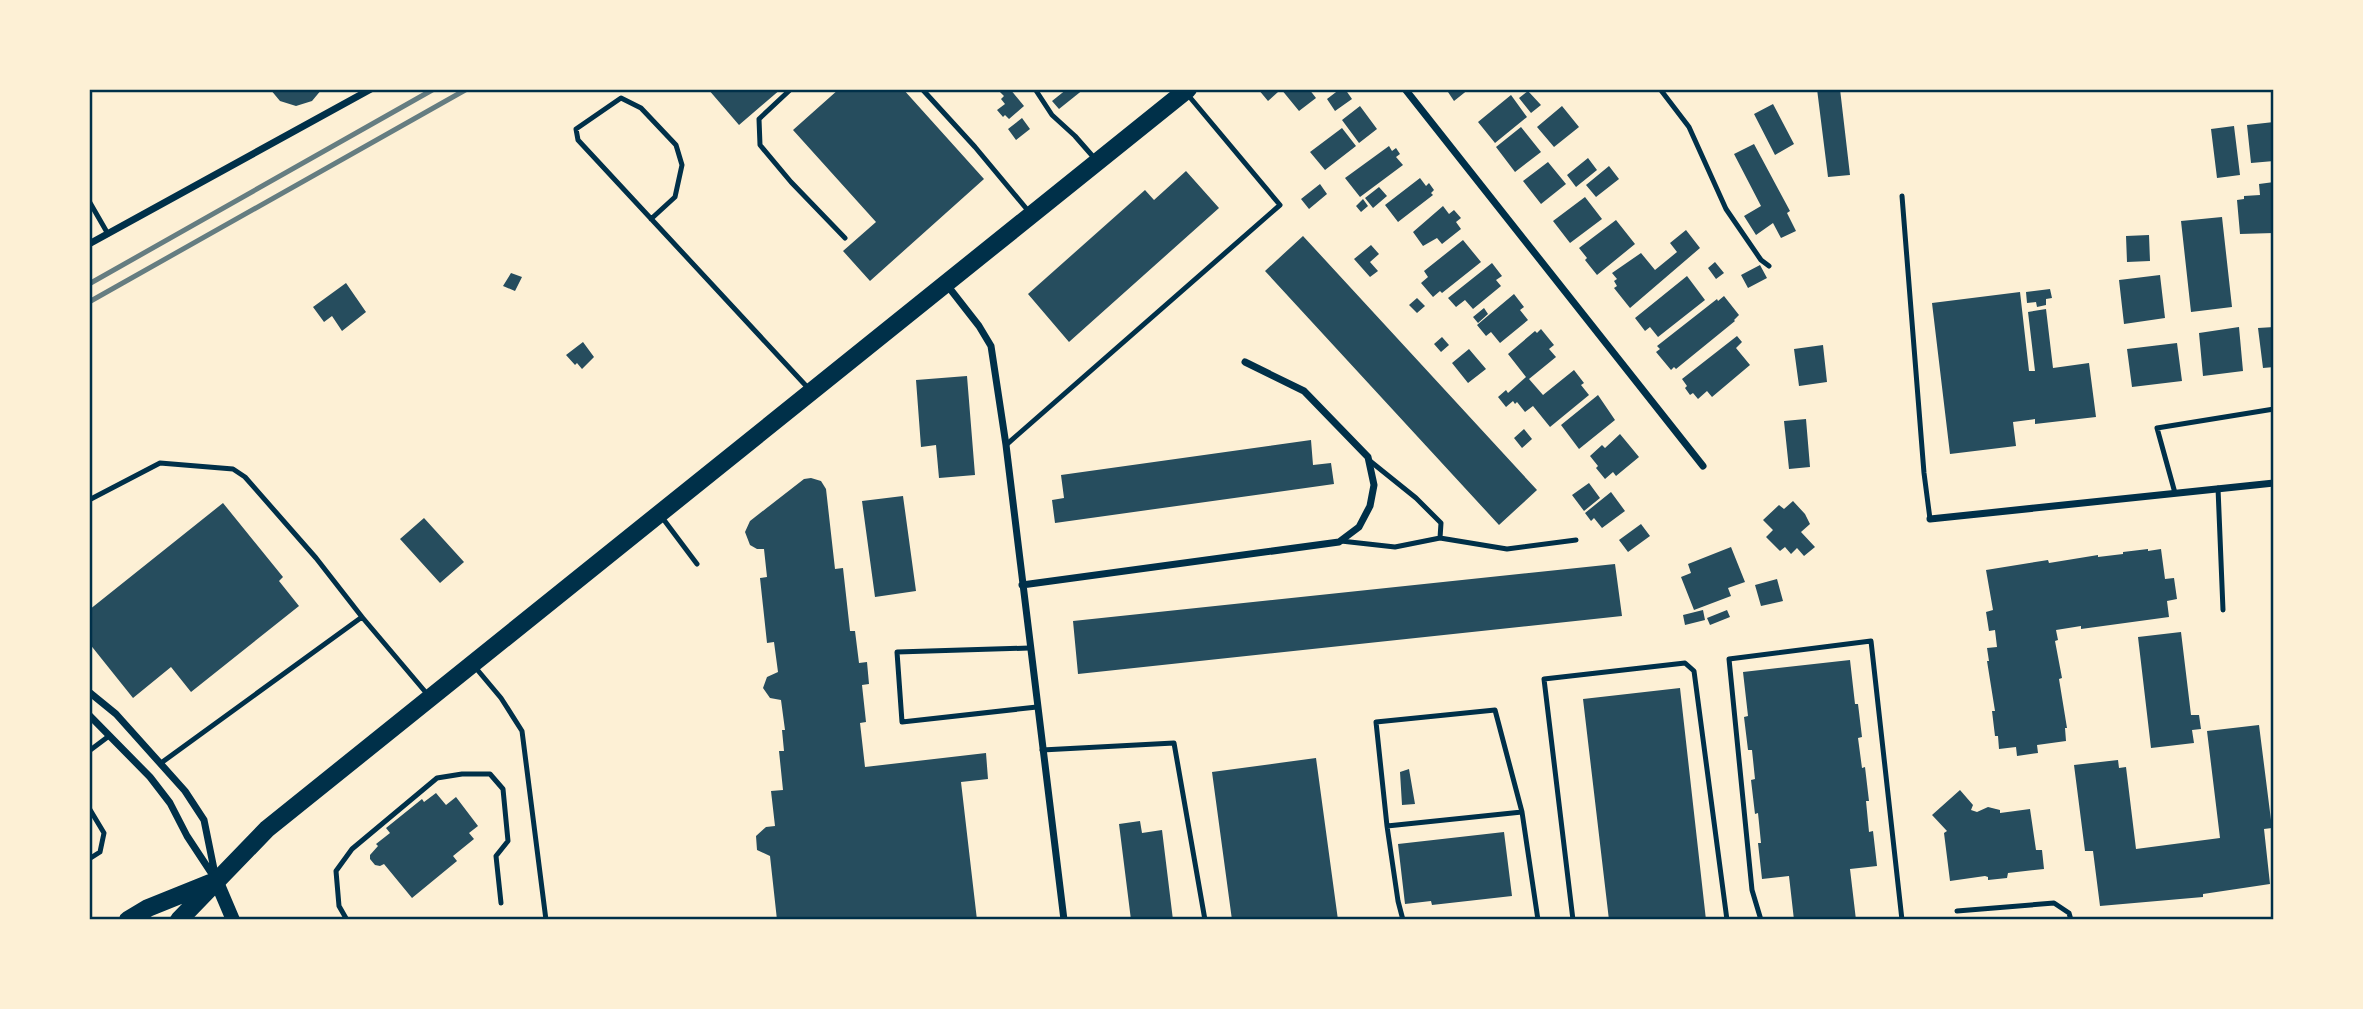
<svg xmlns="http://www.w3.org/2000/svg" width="2363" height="1009" font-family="Montserrat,sans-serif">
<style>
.building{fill:#264d5e}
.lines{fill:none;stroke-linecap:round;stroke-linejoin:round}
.service{stroke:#003049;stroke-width:5}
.minor{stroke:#003049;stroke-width:7}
.secondary{stroke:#003049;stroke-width:14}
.primary{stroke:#003049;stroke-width:18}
.rail{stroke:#657d81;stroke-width:5}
.neatline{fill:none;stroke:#003049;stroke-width:2.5}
</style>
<rect width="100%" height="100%" fill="#fdf0d5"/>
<path class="building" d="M270,89H322L312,101L296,106L280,101Z
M708,89H781L739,125Z
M839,89H903L984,179L870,281L843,251L876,222L793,130Z
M1001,89H1010L1024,106L1009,119L1005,115L1003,117L997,110L1005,104L1001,99L1004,96L999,91Z
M1067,89H1084L1059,109L1052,101Z
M1258,89H1276L1278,92L1268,101Z
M1281,89H1309L1316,98L1299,111Z
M1340,89H1345L1352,99L1335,111L1327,99Z
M1452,89H1469L1454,101L1448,92Z
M1817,89H1840L1850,175L1828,177Z
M1528,91L1541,105L1531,113L1519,98Z
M1511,95L1527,117L1495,143L1478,122Z
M1773,104L1794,144L1775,155L1754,114Z
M1360,106L1377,129L1359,143L1342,120Z
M1562,106L1579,127L1554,147L1537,127Z
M1022,118L1030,129L1016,140L1008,129Z
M2274,122V161L2251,163L2247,125Z
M2234,126L2240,175L2217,178L2211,129Z
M1521,127L1541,152L1515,172L1496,147Z
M1342,128L1356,146L1325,170L1310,152Z
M1754,144L1790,211L1787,213L1796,231L1781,238L1773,223L1756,235L1744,216L1761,206L1734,154Z
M1389,146L1392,151L1396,148L1400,154L1396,157L1403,165L1360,197L1345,178Z
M1588,158L1597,170L1576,187L1567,175Z
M1548,162L1566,184L1541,204L1523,181Z
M1609,166L1619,179L1596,197L1586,185Z
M1186,171L1219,208L1069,342L1028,294L1145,190L1154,200Z
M1420,178L1426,186L1429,183L1434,190L1431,193L1433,195L1398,222L1385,205Z
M2274,182V233L2240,234L2237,200L2244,199V196L2260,195L2259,184Z
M1320,184L1327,194L1309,209L1301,199Z
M1379,187L1387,196L1373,208L1365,198Z
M1585,197L1602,219L1570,243L1553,221Z
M1363,199L1368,206L1361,212L1356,206Z
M1443,206L1449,214L1454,210L1461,218L1456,222L1461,229L1442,244L1437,238L1423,246L1413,232Z
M2222,217L2232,307L2191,312L2181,221Z
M1616,220L1635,244L1597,275L1585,260L1587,258L1579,248Z
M1686,230L1700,248L1630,308L1614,288L1617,286L1614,281L1617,279L1612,273L1641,253L1655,270L1677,252L1670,243Z
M2149,235L2150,261L2127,262L2126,236Z
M1303,236L1537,490L1499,525L1265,271Z
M1463,240L1481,262L1442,293L1440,291L1433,297L1421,283L1428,277L1424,271Z
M1371,245L1379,254L1370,262L1378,271L1370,277L1354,259Z
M1715,262L1724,273L1716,279L1708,268Z
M1492,263L1502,276L1496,280L1501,286L1473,309L1465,300L1456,307L1448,298Z
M1760,265L1767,278L1748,288L1741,275Z
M511,273L522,277L515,291L503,286Z
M2160,275L2165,318L2124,324L2119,280Z
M1687,276L1705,300L1658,337L1650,327L1645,331L1635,318Z
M346,283L366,312L342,331L332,316L324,322L313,307Z
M2050,289L2052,298L2046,299V305L2037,307L2036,302L2027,303L2026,292Z
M2020,292L2029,371H2035L2028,312L2046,309L2053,368L2089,363L2096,417L2035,424V419L2013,422L2016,446L1950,454L1932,303Z
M1514,294L1524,307L1520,310L1528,320L1500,343L1491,332L1486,336L1477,325Z
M1724,296L1739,315L1734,320L1735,321L1676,369L1674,367L1671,370L1656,352L1660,349L1657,346L1717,299L1718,301Z
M1417,298L1425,306L1417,313L1409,305Z
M1484,308L1488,314L1478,323L1473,317Z
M2239,327L2243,371L2203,376L2199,333Z
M2274,327V367L2263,368L2258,328Z
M1541,329L1554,345L1549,349L1556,357L1529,379L1543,395L1574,370L1584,383L1581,385L1589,395L1550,427L1533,406L1525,412L1517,402L1515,404L1513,401L1506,407L1498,397L1506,390L1508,393L1526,377L1508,354L1535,331L1537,333Z
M1737,336L1742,342L1736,348L1750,365L1712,397L1707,391L1698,399L1693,393L1690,395L1685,388L1687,386L1682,379Z
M1442,337L1449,345L1441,352L1434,344Z
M583,342L594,357L582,369L577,363L575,365L566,355Z
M2177,343L2182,381L2132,387L2127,349Z
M1823,345L1827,382L1799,386L1794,349Z
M1469,349L1486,369L1468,383L1452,363Z
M967,376L975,475L939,478L936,445L921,447L916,380Z
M1598,395L1615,420L1579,449L1561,425Z
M1806,419L1810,467L1789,469L1784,421Z
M1524,429L1532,439L1522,448L1514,438Z
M1620,434L1639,457L1616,476L1613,472L1605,479L1596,468L1598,466L1590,456L1602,445L1605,448Z
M1311,440L1313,465L1331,463L1334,484L1055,523L1052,500L1064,498L1061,475Z
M811,478L821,481L826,489L835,569L843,568L850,631H855L859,663L867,662L869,684L862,685L866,722L860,723L865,767L986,753L988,779L961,782L977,920H777L770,856L757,850L756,836L766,827L775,826L771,791L783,790L779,751H784L782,730H785L781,700L770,698L763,688L767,677L778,672L774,642L767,643L760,578L767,577L764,549H757L750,545L745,532L750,521L804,479Z
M1589,483L1600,498L1584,511L1572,495Z
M1611,492L1625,511L1602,528L1594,518L1591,521L1585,513Z
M903,496L916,591L875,597L862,501Z
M1793,501L1805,514L1810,524L1801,532L1815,547L1804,556L1797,548L1791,554L1785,547L1780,551L1766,537L1773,530L1763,520L1779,505L1784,509Z
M223,503L283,577L279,581L299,606L191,692L171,667L133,698L89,643V610Z
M424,518L464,562L440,583L400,539Z
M1641,524L1650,536L1628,552L1619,540Z
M1731,547L1745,582L1728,588L1731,596L1694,610L1681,577L1691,573L1688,564Z
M2148,549V551L2161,549L2165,579L2174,578L2177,599L2167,601L2169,617L2081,629V626L2056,630L2058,640L2055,641L2062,678L2059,679L2067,728H2065L2066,741L2037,745L2038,753L2017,756L2016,747L1999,749L1998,736H1995L1992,711H1995L1987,661H1989L1987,648L1997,647L1995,630L1989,631L1986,612L1993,610L1986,570L2048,560L2049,563L2098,555V557L2123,554V552Z
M1615,564L1622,616L1078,674L1073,621Z
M1777,579L1783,601L1761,606L1755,585Z
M1703,610L1705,620L1685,625L1683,615Z
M1727,610L1730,617L1710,625L1707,618Z
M2181,632L2191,715H2199L2201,729L2192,730L2194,743L2151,748L2138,637Z
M1850,660L1855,704H1858L1862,737L1858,738L1862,768L1865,767L1869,801H1866L1869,832L1873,831L1877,866L1850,869L1856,920H1794L1789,876L1762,879L1758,843H1761L1758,813L1755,814L1751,780L1755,779L1752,750H1748L1744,717L1748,716L1743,672Z
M1680,688L1706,920H1609L1583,699Z
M2259,725L2272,828L2264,829L2270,884L2203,894V897L2100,906L2093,851H2085L2074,765L2118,760L2119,768L2126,767L2136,849L2220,838L2207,731Z
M1316,758L1338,920H1232L1212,772Z
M1409,769L1415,804L1402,805L1400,772Z
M1960,790L1973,805L1971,810L1977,812L1988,807L2000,810V813L2030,809L2036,850H2042L2044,869L2008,873L2007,878L1988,880V877L1985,876L1950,881L1944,833L1947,831L1932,815Z
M436,793L446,805L456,797L478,826L469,833L474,839L453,856L457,861L412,898L384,864L380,866L375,865L370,859V855L378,846L376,844L390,833L386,828L422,799L424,802Z
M1140,821L1142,833L1162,830L1173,920H1131L1119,824Z
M1504,832L1512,896L1432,905L1431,901L1405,904L1398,844Z"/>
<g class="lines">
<path class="service" d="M791,89L759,119L760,145L791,182L845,238
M922,89L975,147L1030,213
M1035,89L1052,115L1075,136L1096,160
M1660,89L1689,127L1726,209L1761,260L1769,266
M1902,196L1924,473L1930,519
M89,201L108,234
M651,219L675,197L682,165L676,145L641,108L621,98L576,129L578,140L809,389
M1006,445L1280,205L1188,95
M2218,488L2223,610
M2175,493L2157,428L2274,409
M89,500L160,463L233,469L245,477L316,558L362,617L428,695
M661,516L697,564
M1440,538L1507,549L1576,540
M1341,541L1395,547L1440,538L1441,523L1416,498L1370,461
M1029,648L897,652L902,722L1037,707
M475,667L501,698L522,731L546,920
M1042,750L1174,743L1205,920
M89,751L109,736
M161,763L362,617
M89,808L104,833L100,852L89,859
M1387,826L1376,722L1495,710L1522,812L1538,920
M1957,911L2054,903L2069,913L2071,920
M347,920L339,906L336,871L352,849L437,778L462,774H490L503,789L508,841L496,856L501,903
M1403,920L1398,901L1387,826L1522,812
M1573,920L1544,679L1685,663L1694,671L1727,920
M1761,920L1752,890L1729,659L1871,641L1902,920"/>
<path class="minor" d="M1405,89L1703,466
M89,244L371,89
M947,285L979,326L991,346L1006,445L1064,920
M1930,519L2274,483
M1022,585L1339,542L1359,527L1370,506L1374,485L1368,457L1304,391L1245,362
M89,692L116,714L185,791L204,820L216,879
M89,715L150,777L170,803L187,836L214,877"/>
<path class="secondary" d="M216,880L233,920"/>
<path class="primary" d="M128,920L148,908L210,883
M179,920L267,829L1188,89"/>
<path class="rail" d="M89,284L434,89
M89,302L467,89"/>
</g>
<rect width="2363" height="1009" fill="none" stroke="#fdf0d5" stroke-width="182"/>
<rect x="91" y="91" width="2181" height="827" class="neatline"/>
</svg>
